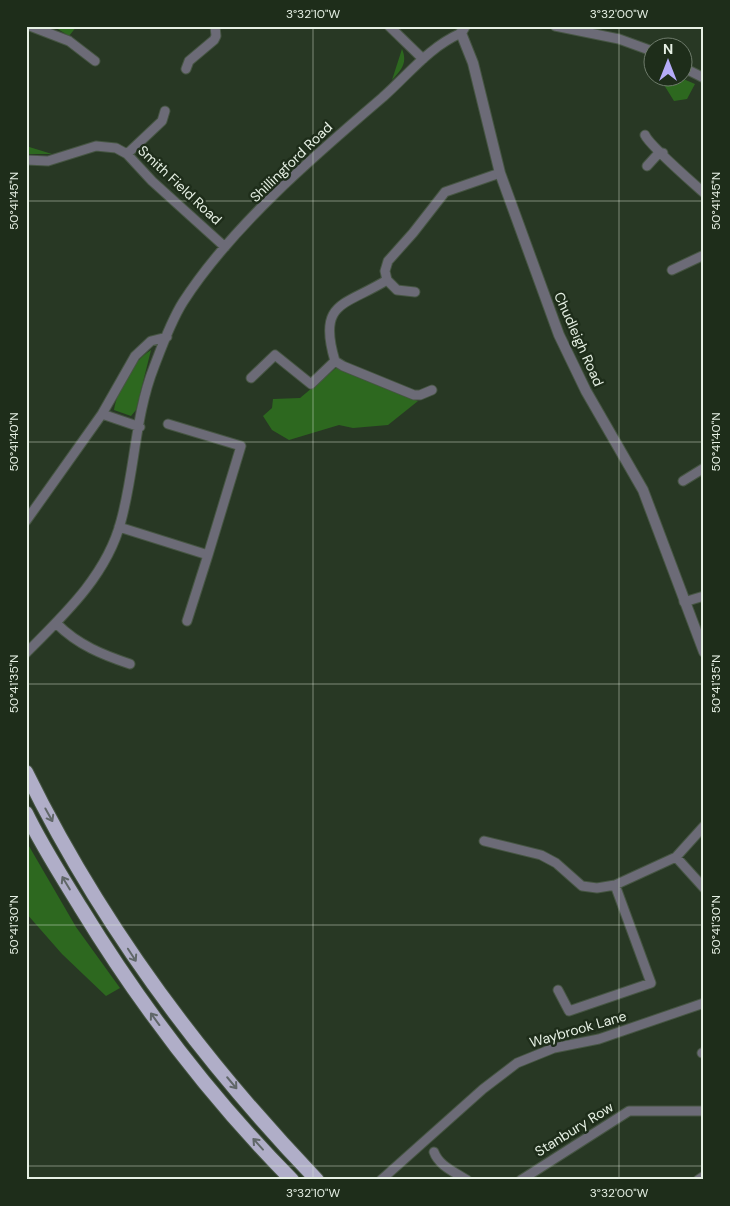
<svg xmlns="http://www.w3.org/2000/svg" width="730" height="1206" font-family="'DM Sans',sans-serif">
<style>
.green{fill:#2d681f}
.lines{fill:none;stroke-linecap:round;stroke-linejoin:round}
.minor-casing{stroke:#465543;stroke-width:11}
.tertiary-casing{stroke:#465543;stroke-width:12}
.trunk-casing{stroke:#465543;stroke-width:16}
.minor{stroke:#6c6b77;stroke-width:9}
.tertiary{stroke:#6c6b77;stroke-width:10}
.trunk{stroke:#b0aec8;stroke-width:14}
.oneway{stroke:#606768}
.ticks{fill:none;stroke:#e6f0e4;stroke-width:1;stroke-opacity:0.45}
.labels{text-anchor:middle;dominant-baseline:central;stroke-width:5;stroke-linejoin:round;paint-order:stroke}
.street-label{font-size:14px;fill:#e6f0e4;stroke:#1e2d1a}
.neatline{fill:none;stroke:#e6f0e4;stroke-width:2}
.ticks-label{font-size:12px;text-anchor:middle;fill:#e6f0e4}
</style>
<rect width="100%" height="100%" fill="#283824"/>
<path class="green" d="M53,26H77L69,36Z
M402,49C408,63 401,70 392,80Z
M663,78H681L695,84L687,99L674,101L661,80Z
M26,146L52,154H26Z
M151,350L136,410L131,416L114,410C118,388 132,362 151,350Z
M336,368L418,401L388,425L353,428L339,425L289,440L272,430L263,416L272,408L273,399L300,398Z
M26,841L76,927L120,988L106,996L62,954L26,913Z"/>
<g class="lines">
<defs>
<path id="minor" d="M30,26L69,41L95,61
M389,26L423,59
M555,26L619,39L652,51
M682,67L704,78
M186,69L189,61L214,40L216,36L215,26
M645,135C649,145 693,183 704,193
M127,154L162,121L165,111
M26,160L48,161L96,146L116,148L127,154L152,181L225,247
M647,166L657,155L663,153
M672,270L704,255
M387,280L397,290L415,292
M251,378L275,355L311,384L335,361
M432,390L420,395H414L343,366L335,361C317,301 345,306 387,280L385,271L388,261L413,233L445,192L500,173
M102,414L140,427
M683,481L704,468
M26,521L102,414L135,356L151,341L167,337
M119,527L208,555L241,446L168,424
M684,602L704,596
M187,621L208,555
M57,624C78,645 103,655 130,664
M26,653C64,615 107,575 121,521C135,470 135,415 154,367C162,346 171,321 183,302C232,226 314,156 383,97C410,73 428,48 461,33
M484,841L541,855L556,863L582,886L597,888L615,885L676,857L704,826
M676,857L704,888
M558,990L569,1011L651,983L615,885
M702,1053L704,1052
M434,1152C439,1166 455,1172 467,1180
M381,1180L483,1089L517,1063L554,1048L599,1039L704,1003
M521,1180L629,1111H704
M698,1180L704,1176"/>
<path id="tertiary" d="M465,26L461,33L473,63L500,173L559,335L586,391L643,490L704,652"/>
<path id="trunk" d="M26,772C100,923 201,1059 317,1180
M26,813C42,846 62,877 81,908C141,1006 211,1098 292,1180"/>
</defs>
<use href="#minor" class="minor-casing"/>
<use href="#tertiary" class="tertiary-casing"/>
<use href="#trunk" class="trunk-casing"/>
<use href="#minor" class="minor"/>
<use href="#tertiary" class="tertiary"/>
<use href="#trunk" class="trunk"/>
</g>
<defs><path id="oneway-shaft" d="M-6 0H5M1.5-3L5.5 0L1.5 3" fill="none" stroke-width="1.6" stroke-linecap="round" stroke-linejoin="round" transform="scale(1.25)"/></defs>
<g class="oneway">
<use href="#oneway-shaft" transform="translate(49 815) rotate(61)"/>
<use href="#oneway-shaft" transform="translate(66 883) rotate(-121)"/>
<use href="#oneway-shaft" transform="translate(132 955) rotate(57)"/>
<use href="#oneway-shaft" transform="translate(155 1019) rotate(-126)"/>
<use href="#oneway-shaft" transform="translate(232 1083) rotate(50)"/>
<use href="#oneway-shaft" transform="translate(258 1144) rotate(-132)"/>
</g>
<path class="ticks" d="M313,26V1180M619,26V1180M26,201H704M26,442H704M26,684H704M26,925H704M26,1166H704"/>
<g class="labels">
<g class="street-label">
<text transform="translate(291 162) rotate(-44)">Shillingford Road</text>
<text transform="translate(180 185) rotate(43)">Smith Field Road</text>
<text transform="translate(579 339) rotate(66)">Chudleigh Road</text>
<text transform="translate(578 1029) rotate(-16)">Waybrook Lane</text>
<text transform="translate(574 1129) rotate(-32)">Stanbury Row</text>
</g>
</g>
<rect width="730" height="1206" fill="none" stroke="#1e2d1a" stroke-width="55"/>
<g transform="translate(668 62)"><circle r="24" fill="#1e2d1a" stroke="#6e7b6b"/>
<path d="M0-4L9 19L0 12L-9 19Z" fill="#b5acf8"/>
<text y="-8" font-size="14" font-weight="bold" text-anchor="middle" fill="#e6f0e4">N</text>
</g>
<rect x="28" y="28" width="674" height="1150" class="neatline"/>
<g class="ticks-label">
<text x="313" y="18">3°32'10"W</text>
<text x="619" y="18">3°32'00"W</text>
<text transform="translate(14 201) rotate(-90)" y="4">50°41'45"N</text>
<text transform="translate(716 201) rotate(-90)" y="4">50°41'45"N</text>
<text transform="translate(14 442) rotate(-90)" y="4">50°41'40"N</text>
<text transform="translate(716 442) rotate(-90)" y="4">50°41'40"N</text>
<text transform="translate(14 684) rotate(-90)" y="4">50°41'35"N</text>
<text transform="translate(716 684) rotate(-90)" y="4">50°41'35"N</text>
<text transform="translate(14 925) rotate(-90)" y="4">50°41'30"N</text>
<text transform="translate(716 925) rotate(-90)" y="4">50°41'30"N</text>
<text x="313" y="1197">3°32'10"W</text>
<text x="619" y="1197">3°32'00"W</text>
</g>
</svg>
